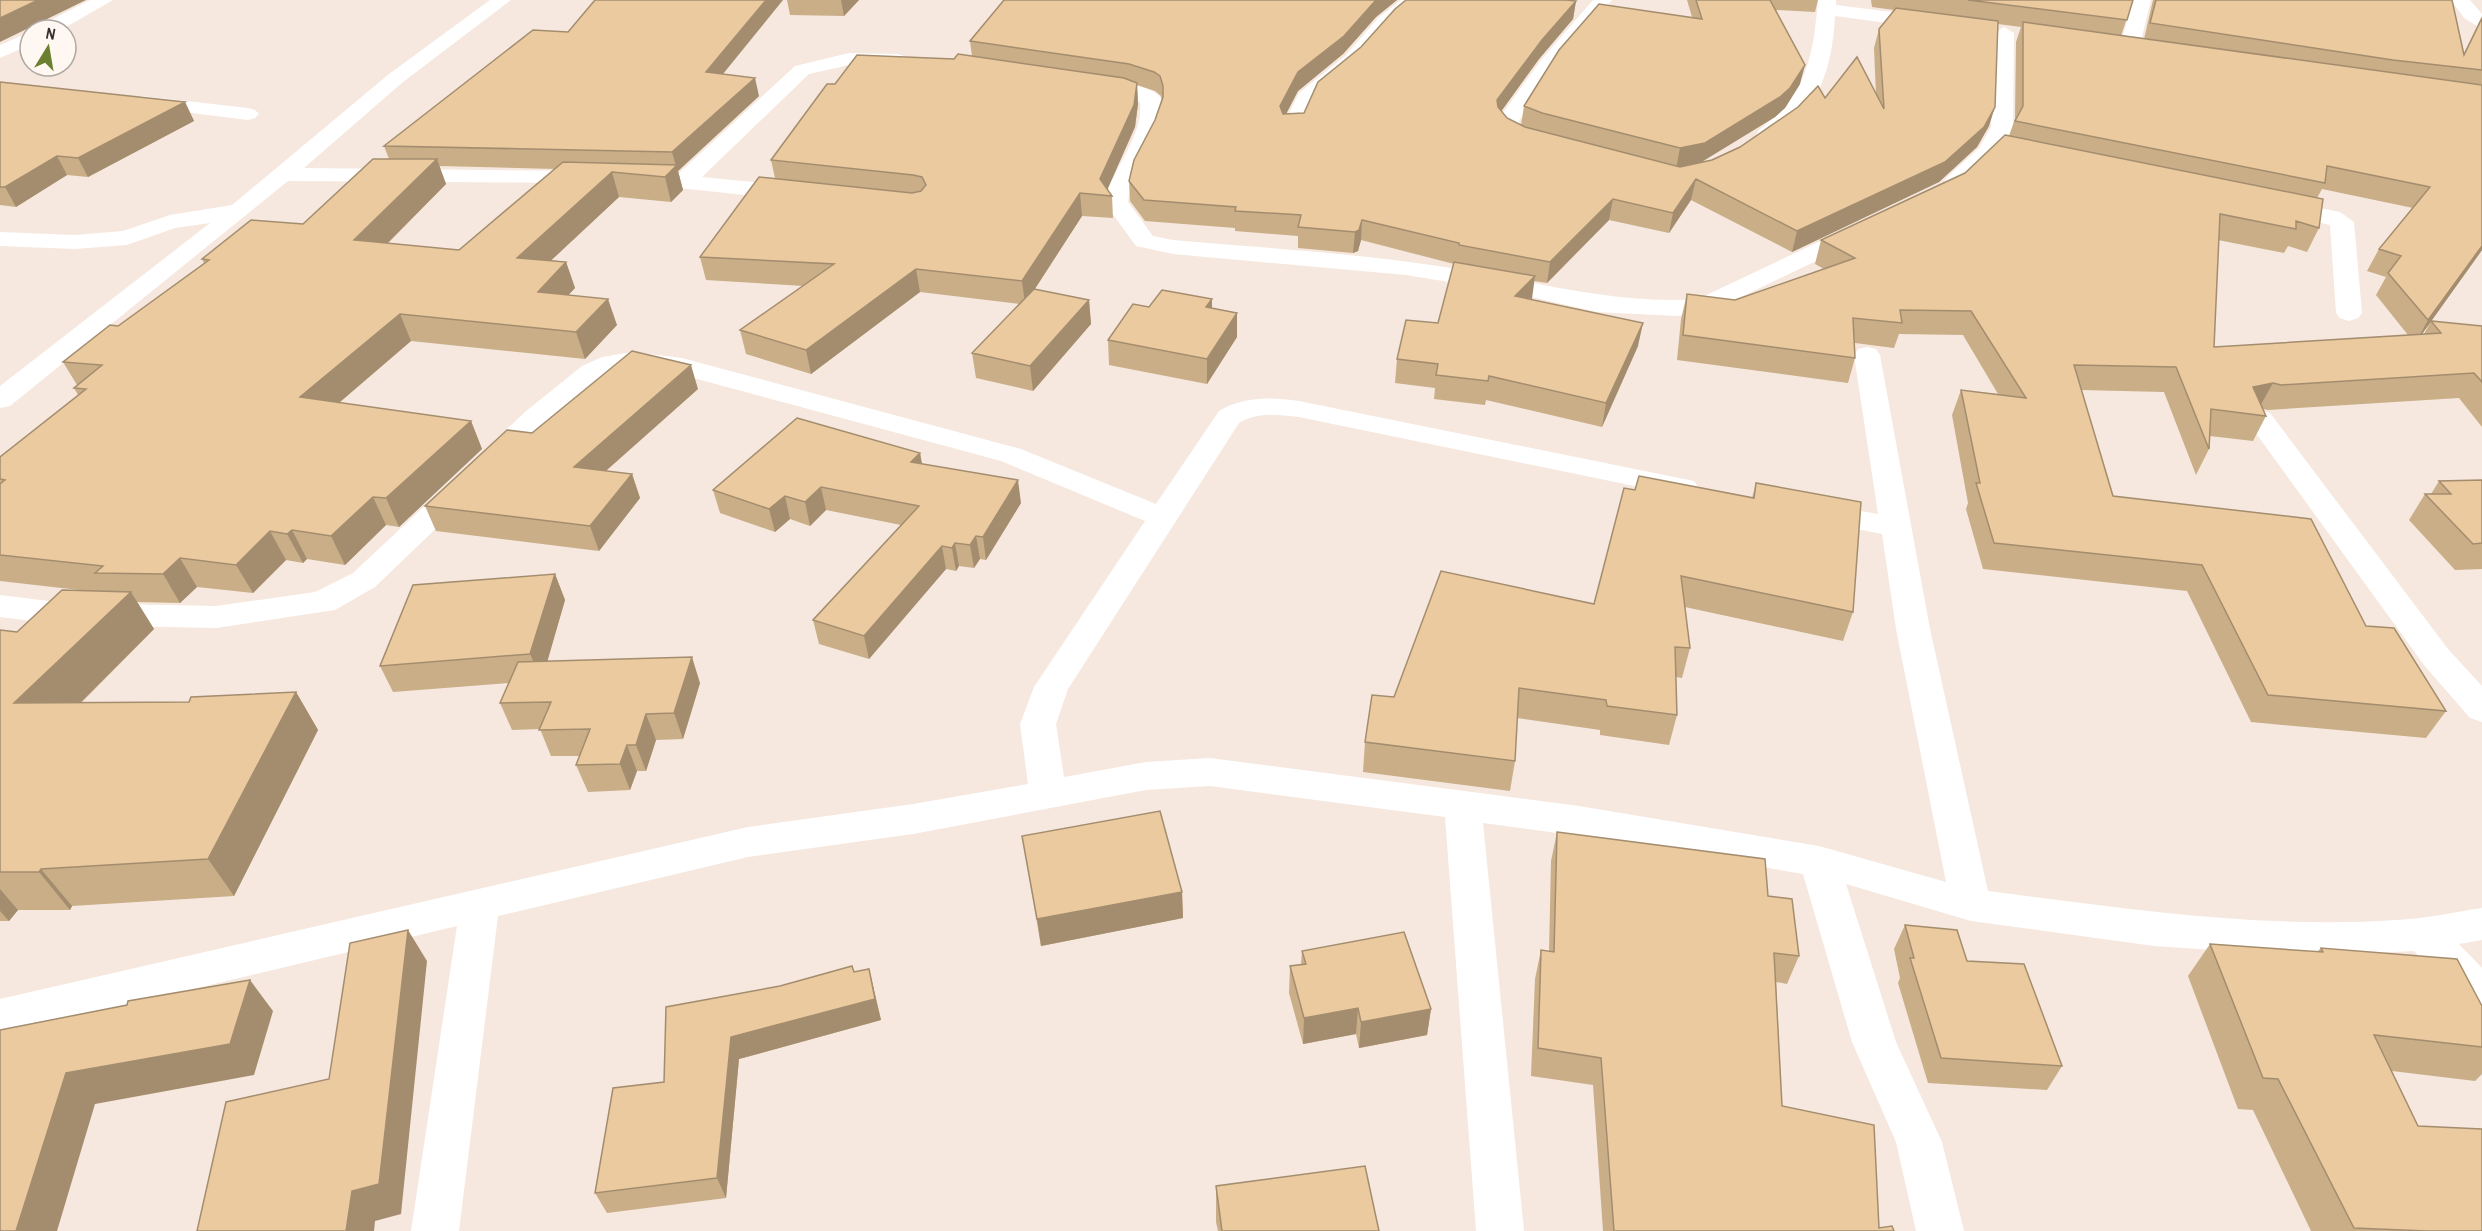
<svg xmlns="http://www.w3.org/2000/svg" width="2482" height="1231" font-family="'Archivo Narrow',sans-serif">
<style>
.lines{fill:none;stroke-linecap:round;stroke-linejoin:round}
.minor{fill:#fff;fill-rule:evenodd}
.wall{fill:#c9ae88;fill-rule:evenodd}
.shaded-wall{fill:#a48d6f}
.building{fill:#eaca9e;stroke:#a48d6f;stroke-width:1.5}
</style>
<rect width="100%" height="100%" fill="#f6e8de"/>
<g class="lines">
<path class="minor" d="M90,0H113L61,30H36L39,26Z
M490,0H511L403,82L304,168L591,171L599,173L602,178L599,183L288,181L10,406L0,408V386L210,223L175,228L127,245L75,249L0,246V232L75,235L123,231L170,215L232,205L389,74Z
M1401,0H1422L1392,26L1359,64L1315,100L1301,132H1285L1282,127L1299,93L1345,56L1378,18Z
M1593,0H1612L1555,68L1519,121L1520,127L1547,137L1550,142L1547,147H1531L1502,136L1497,121L1541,60Z
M1818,0H1836V5L1932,17L1941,23L1932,29L1835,16C1833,57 1823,102 1788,129C1778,137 1772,143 1759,140L1756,135L1759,130C1807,94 1813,57 1818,0Z
M2133,0H2151L2139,49L2129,55L2119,49Z
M2451,0H2470L2482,14V29L2464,18Z
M2004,27L2014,33L2013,127L1996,157L1963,187H1947L1944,182L1947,177L1979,148L1991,127L1994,33Z
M30,32V45L0,58V45Z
M849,53L897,54L904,56L907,60L904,64L897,66L849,65L809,74L702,177L794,186L802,188L805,193L802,198L794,200L669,187L661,185L658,180L661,175L678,174L795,66Z
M1094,80C1113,83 1140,82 1157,94C1177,109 1140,164 1133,179C1130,186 1129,194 1128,202L1153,236L1173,240C1264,248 1355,253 1445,267C1531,280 1611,305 1698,299L1850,227L1858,225L1866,227L1870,232L1866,237L1712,311L1677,316L1597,312L1510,292L1406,275L1173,254L1136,246L1104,202C1112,169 1144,136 1140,102L1126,97L1087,90L1084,86L1087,82Z
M142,96L248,108L255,110L259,114L255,118L248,120L135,106L132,102L135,98Z
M2278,199L2340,212L2354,222L2362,313L2358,318L2349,321L2340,318L2336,313L2330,225L2270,211L2266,206L2270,201Z
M1867,347L1876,349L1880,355L1930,629L1988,891C2123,908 2260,929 2396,920C2425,919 2454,912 2482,908V940L2459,944L2482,968V1014L2467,1009L2414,951L2302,956L2154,946L1971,921L1846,884L1896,1042L1942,1142L1964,1231H1916L1896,1142L1852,1042L1803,874L1579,836L1483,823L1524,1231H1476L1445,817L1210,786L1146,790L913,834L748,857L498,916L459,1231H411L457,926L0,1035V999L748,827L913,804L1028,784L1020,724L1034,687L1145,521L1001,461L671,372L632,368L618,370L602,378L545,424L375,587L335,610L216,628L65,625L0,617V595L65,603L216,606L315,592L353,573L525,412L582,366L602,357L632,352L682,358L1021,449L1156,504L1219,411C1244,396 1271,397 1299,401L1694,481L1698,487L1694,493L1683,496L1299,417C1278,415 1259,411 1239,423L1068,689L1056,724L1064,777L1146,762L1210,758L1579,806L1819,846L1946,882L1896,629L1882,534L1805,519L1801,512L1805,505L1816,503L1878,514L1854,355L1858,349Z
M2260,410L2270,413L2448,649L2482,686V722L2470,718L2424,665L2250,425L2246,419L2250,413Z"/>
</g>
<path class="wall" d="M787,0H859L844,16L790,15Z
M1004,0H1397L1376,17L1343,54L1298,91L1286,113H1304L1576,1L1573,19L1539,59L1501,111L1507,118L1521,125L1524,106L1692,17L1687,0H1818L1815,12L1776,10L1800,84L1785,108L1775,117L1701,162L1712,160L1740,147L1825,98L1876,94L1874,48L1879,29L1894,10L1872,7L1871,0H2133L2121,36L2144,39L2153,0H2452L2464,53L2482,16V250L2421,335L2424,334L2431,321L2482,326V427L2459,398L2268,410L2263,409L2266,416L2253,441L2210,436L2209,449L2196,475L2164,392L2081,390L2113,496L2366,626L2446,711L2426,738L2251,722L2187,591L1983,569L1966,509L1968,503L1952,415L1961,390L1998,394L1963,335L1899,334L1894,348L1855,343V358L1848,383L1677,360L1681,319L1687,294L1735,300L1824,269L1815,264L1821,240L1965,173L2009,136L2015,119L2016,42L2021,27L1998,24L1989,126L1977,147L1939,182L1792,252L1691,200L1669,233L1609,220L1547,283L1534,281L1531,300L1638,346L1602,427L1486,400L1485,405L1434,399L1435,388L1395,383L1397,359L1438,323L1454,264L1361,240L1358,251L1353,253L1298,248V236L1235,231V228L1145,221L1130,201L1129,181L1155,120L1162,100L1161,96L1155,91L1137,85L1138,104L1135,127L1107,189L1112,196L1113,218L1082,216L1035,289L1089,300L1091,324L1033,391L976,378L972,353L1020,304L920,292L811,374L746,354L740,330L804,286L706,280L700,257L775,178L771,160L835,84L954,59L972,56L970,41ZM2322,189L2413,208L2379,249L2367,271L2386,277L2376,295L2408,335L2214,347L2218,240L2284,253L2288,246L2307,252L2319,228L2317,198Z
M724,74L759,96L678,171L683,190L671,202L619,197L551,260L566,262L575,288L568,295L617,325L585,359L411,341L339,403L471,421L482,449L399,527L386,525L345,565L307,559L303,563L286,560L253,593L197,587L180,603L137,602L154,629L81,703L189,702L296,692L318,730L234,896L72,906L70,910H18L9,921H0V630L17,632L88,591L0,581V457L78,395L74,388L77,385L63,362L118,326L204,263L202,259L303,224L389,159L384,146ZM439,166L555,169L459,250L388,243L446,184Z
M0,82L185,102L194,121L88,177L67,175L16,207L0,205Z
M1212,299V308L1237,313V337L1207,384L1109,365L1108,340L1149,307Z
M698,389L606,471L632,474L640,498L599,551L436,531L425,506L532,433Z
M920,453L922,464L1021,503L986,560L980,559L974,568L959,566L956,571L946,569L869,659L819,644L813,620L901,525L826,510L810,526L790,519L775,532L720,513L713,490Z
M2482,480V569L2455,570L2409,520L2425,494H2431L2439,481Z
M1756,483L1853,612L1843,641L1685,607L1690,648L1682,678L1676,677L1677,715L1669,745L1600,735V730L1517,718L1515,761L1510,791L1363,772L1365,742L1394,697L1594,604L1635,490L1752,498Z
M555,574L565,600L547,661L700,683L683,739L656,740L646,771H637L630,790L588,792L576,765L580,756H551L540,729L512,730L500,703L509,683L393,692L380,666Z
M1557,832L1768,896L1799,956L1787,984L1776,982L1782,1106L1879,1228L1894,1231H1603L1593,1085L1531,1076L1535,979L1541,950L1549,952L1551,861Z
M1022,836L1182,892L1183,918L1041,946Z
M1905,925L1967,961L2062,1066L2047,1090L1928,1083L1898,983L1900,978L1894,949Z
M2210,944L2317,952L2321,948L2482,1006V1074L2475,1081L2392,1071L2418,1126L2482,1231H2311L2253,1110L2238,1109L2188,976Z
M1302,951L1431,1009L1427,1035L1359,1048L1356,1034L1303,1044L1289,993L1290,966L1301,964Z
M869,969L881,1020L739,1059L726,1198L607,1213L595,1193L664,1082Z
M1216,1186L1379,1231H1218L1216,1222Z"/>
<path class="shaded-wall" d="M38,0H86L0,42V18Z
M766,0H783L710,90L706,72Z
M841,0H859L844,16Z
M1376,0H1397L1376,17L1343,54L1298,91L1280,126V106L1298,72Z
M1576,1L1573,19L1539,59L1495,120L1497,100L1542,40Z
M1805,65L1800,84L1785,108L1775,117L1700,163L1676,169L1680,148Z
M755,78L759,96L678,171L683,190L671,202L665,177L676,166L672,152Z
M1137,83L1138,104L1135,127L1105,195L1100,179Z
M185,102L194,121L88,177L78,158Z
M1995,107L1989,126L1977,147L1939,182L1792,252L1797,231Z
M57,156L67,175L16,207L5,187Z
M437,159L446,184L365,266L354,240Z
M612,172L619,197L526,284L517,258Z
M1696,179L1691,200L1669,233L1673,213Z
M1080,193L1082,216L1025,304L1022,281Z
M1613,199L1609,220L1547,283L1550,262Z
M1362,220L1361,240L1358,251L1353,253L1355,232Z
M2482,246V250L2415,344L2428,320Z
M566,262L575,288L547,318L538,292Z
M916,269L920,292L811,374L806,350Z
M1535,276L1532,299L1515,296Z
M608,299L617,325L585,359L576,332Z
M1212,299V323L1206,307Z
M1089,300L1091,324L1033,391L1030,366Z
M1237,313V337L1207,384V359Z
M400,314L411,341L313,425L300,397Z
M1643,323L1638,346L1602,427L1606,403Z
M691,365L698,389L583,491L574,467Z
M2273,383L2259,408L2253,387Z
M471,421L482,449L399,527L386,498Z
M920,453L924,476L911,462Z
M632,474L640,498L599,551L590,526Z
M1018,480L1021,503L986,560L983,537Z
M821,487L826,510L810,526L805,502Z
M785,496L790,519L775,532L769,509Z
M373,497L386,525L345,565L331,536Z
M292,530L307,559L303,563L287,534Z
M270,531L286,560L253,593L236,565Z
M976,536L980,559L974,568L970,545Z
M955,543L959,566L956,571L952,548Z
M942,546L946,569L869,659L864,636Z
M180,558L197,587L180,603L163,574Z
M555,574L565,600L542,680L530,654Z
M131,592L154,629L42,741L14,703Z
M692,657L700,683L683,739L674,713Z
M296,692L318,730L234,896L208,859Z
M646,714L656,740L646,771L636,745Z
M627,745L637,771L630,790L620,764Z
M41,869L72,906L70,910L39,872Z
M0,889L18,910L9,921L0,911Z
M1182,892L1183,918L1041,946L1037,919Z
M408,930L427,961L401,1214L375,1221L374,1231H346L352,1191Z
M869,969L881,1020L739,1059L726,1198L717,1178L731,1037Z
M250,980L273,1011L254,1075L95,1104L57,1231H16L66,1073Z
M1358,1008L1356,1034L1303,1044L1304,1018Z
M1431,1009L1427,1035L1359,1048L1361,1022Z"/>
<path class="building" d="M0,0H38L0,18Z
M595,0H766L706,72L755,78L672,152L384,146L533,30L568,32Z
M1004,0H1376L1344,36L1298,72L1280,106L1283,114L1304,113L1318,82L1361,47L1395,9L1406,0H1566L1576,1L1542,40L1497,100L1498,107L1507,118L1525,127L1680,167L1712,160L1740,147L1798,107L1818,86L1825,98L1857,57L1884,109L1879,29L1896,8L1998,21L1995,107L1984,127L1945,162L1797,231L1696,179L1673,213L1613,199L1550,262L1459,245V243L1362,220L1359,230L1355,232L1298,227L1301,215L1235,211L1236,207L1144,200L1129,181L1134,160L1155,120L1163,97V86L1160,76L1154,72L1129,64L970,41Z
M1696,0H1770L1805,65L1790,88L1780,97L1705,143L1680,148L1542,113L1524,106L1559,50L1599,4L1702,19Z
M1968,0H2133L2127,20Z
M2156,0H2452L2464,55L2482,18V70L2393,60L2150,23Z
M2023,22L2482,85V246L2428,320L2388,273L2401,256L2379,249L2430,187L2327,166L2325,183L2015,121L2023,106Z
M958,54L1124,78L1137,83L1134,105L1100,179L1112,196L1080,193L1022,281L916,269L806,350L740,330L834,264L700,257L759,177L912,193L921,191L926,185L922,177L913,175L771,160L827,84H835L857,55L954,59Z
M0,82L185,102L78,158L57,156L5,187H0Z
M2005,135L2323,199L2319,228L2296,221V229L2220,214L2214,347L2441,333L2431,321L2482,326V382L2474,373L2281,385L2273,383L2253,387L2266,416L2211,409L2209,449L2176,367L2074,365L2113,496L2311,519L2366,626L2394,628L2446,711L2268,695L2202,565L1994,543L1976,483H1980L1961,390L2026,398L1971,311L1900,310L1902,323L1853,318L1855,358L1683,335L1687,294L1735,300L1855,258L1821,240L1965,173Z
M373,159H437L354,240L459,250L563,162L677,165L665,177L612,172L517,258L566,262L538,292L608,299L576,332L400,314L300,397L471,421L386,498L373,497L331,536L292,530L287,534L270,531L236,565L180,558L163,574L95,573L103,566L0,555V484L5,480L0,479V457L86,389L74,388L102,365L63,362L110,325L118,326L209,260L202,259L251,220L303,224Z
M1454,262L1535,276L1515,296L1643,323L1606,403L1489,376L1488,381L1436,375L1438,364L1397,359L1406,320L1438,323Z
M1034,289L1089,300L1030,366L972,353Z
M1162,290L1212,299L1206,307L1237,313L1207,359L1108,340L1133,304L1149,307Z
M632,351L691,365L574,467L632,474L590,526L425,506L507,430L532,433Z
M797,418L920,453L911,462L1018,480L983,537L976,536L970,545L955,543L952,548L942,546L864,636L813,620L919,506L821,487L805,502L785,496L769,509L713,490Z
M1639,476L1754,498L1756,483L1861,502L1853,612L1681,576L1690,648L1675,647L1677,715L1607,706L1606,700L1519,688L1515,761L1365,742L1372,695L1394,697L1441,571L1594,604L1624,488L1635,490Z
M2482,480V543L2473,544L2425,494H2451L2439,481Z
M555,574L530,654L380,666L413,585Z
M62,590L131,592L14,703L189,702L191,697L296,692L208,859L41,869L39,872H0V630L17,632Z
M692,657L674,713L646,714L636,745H627L620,764L576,765L590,729L539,730L551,702L500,703L518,662Z
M1160,811L1182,892L1037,919L1022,836Z
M1557,832L1765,859L1768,896L1792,899L1799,956L1774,953L1782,1106L1874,1125L1879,1228L1892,1226L1894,1231H1614L1601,1058L1538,1048L1541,950L1554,952Z
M1905,925L1957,930L1967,961L2024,964L2062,1066L1941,1058L1910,958H1914Z
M408,930L379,1184L352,1191L346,1231H197L226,1102L329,1079L350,943Z
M1404,932L1431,1009L1361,1022L1358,1008L1304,1018L1290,966L1306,964L1302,951Z
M2210,944L2323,952L2321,948L2457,959L2482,1006V1047L2374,1035L2418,1126L2482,1129V1231H2426L2354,1228L2278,1079L2263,1078Z
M852,966L854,972L869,969L875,999L731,1037L717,1178L595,1193L613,1088L664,1082L666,1007L780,986Z
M250,980L230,1044L66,1073L16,1231H0V1030L127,1005L128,1001Z
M1365,1166L1379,1231H1222L1216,1186Z"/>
<g transform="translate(48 48) rotate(11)"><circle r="28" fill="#fff7f1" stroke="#aea7a2" stroke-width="1.5"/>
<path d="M0-4.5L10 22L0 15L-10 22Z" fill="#6b7f30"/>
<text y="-9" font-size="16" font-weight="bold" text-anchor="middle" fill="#342f2b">N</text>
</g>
</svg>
